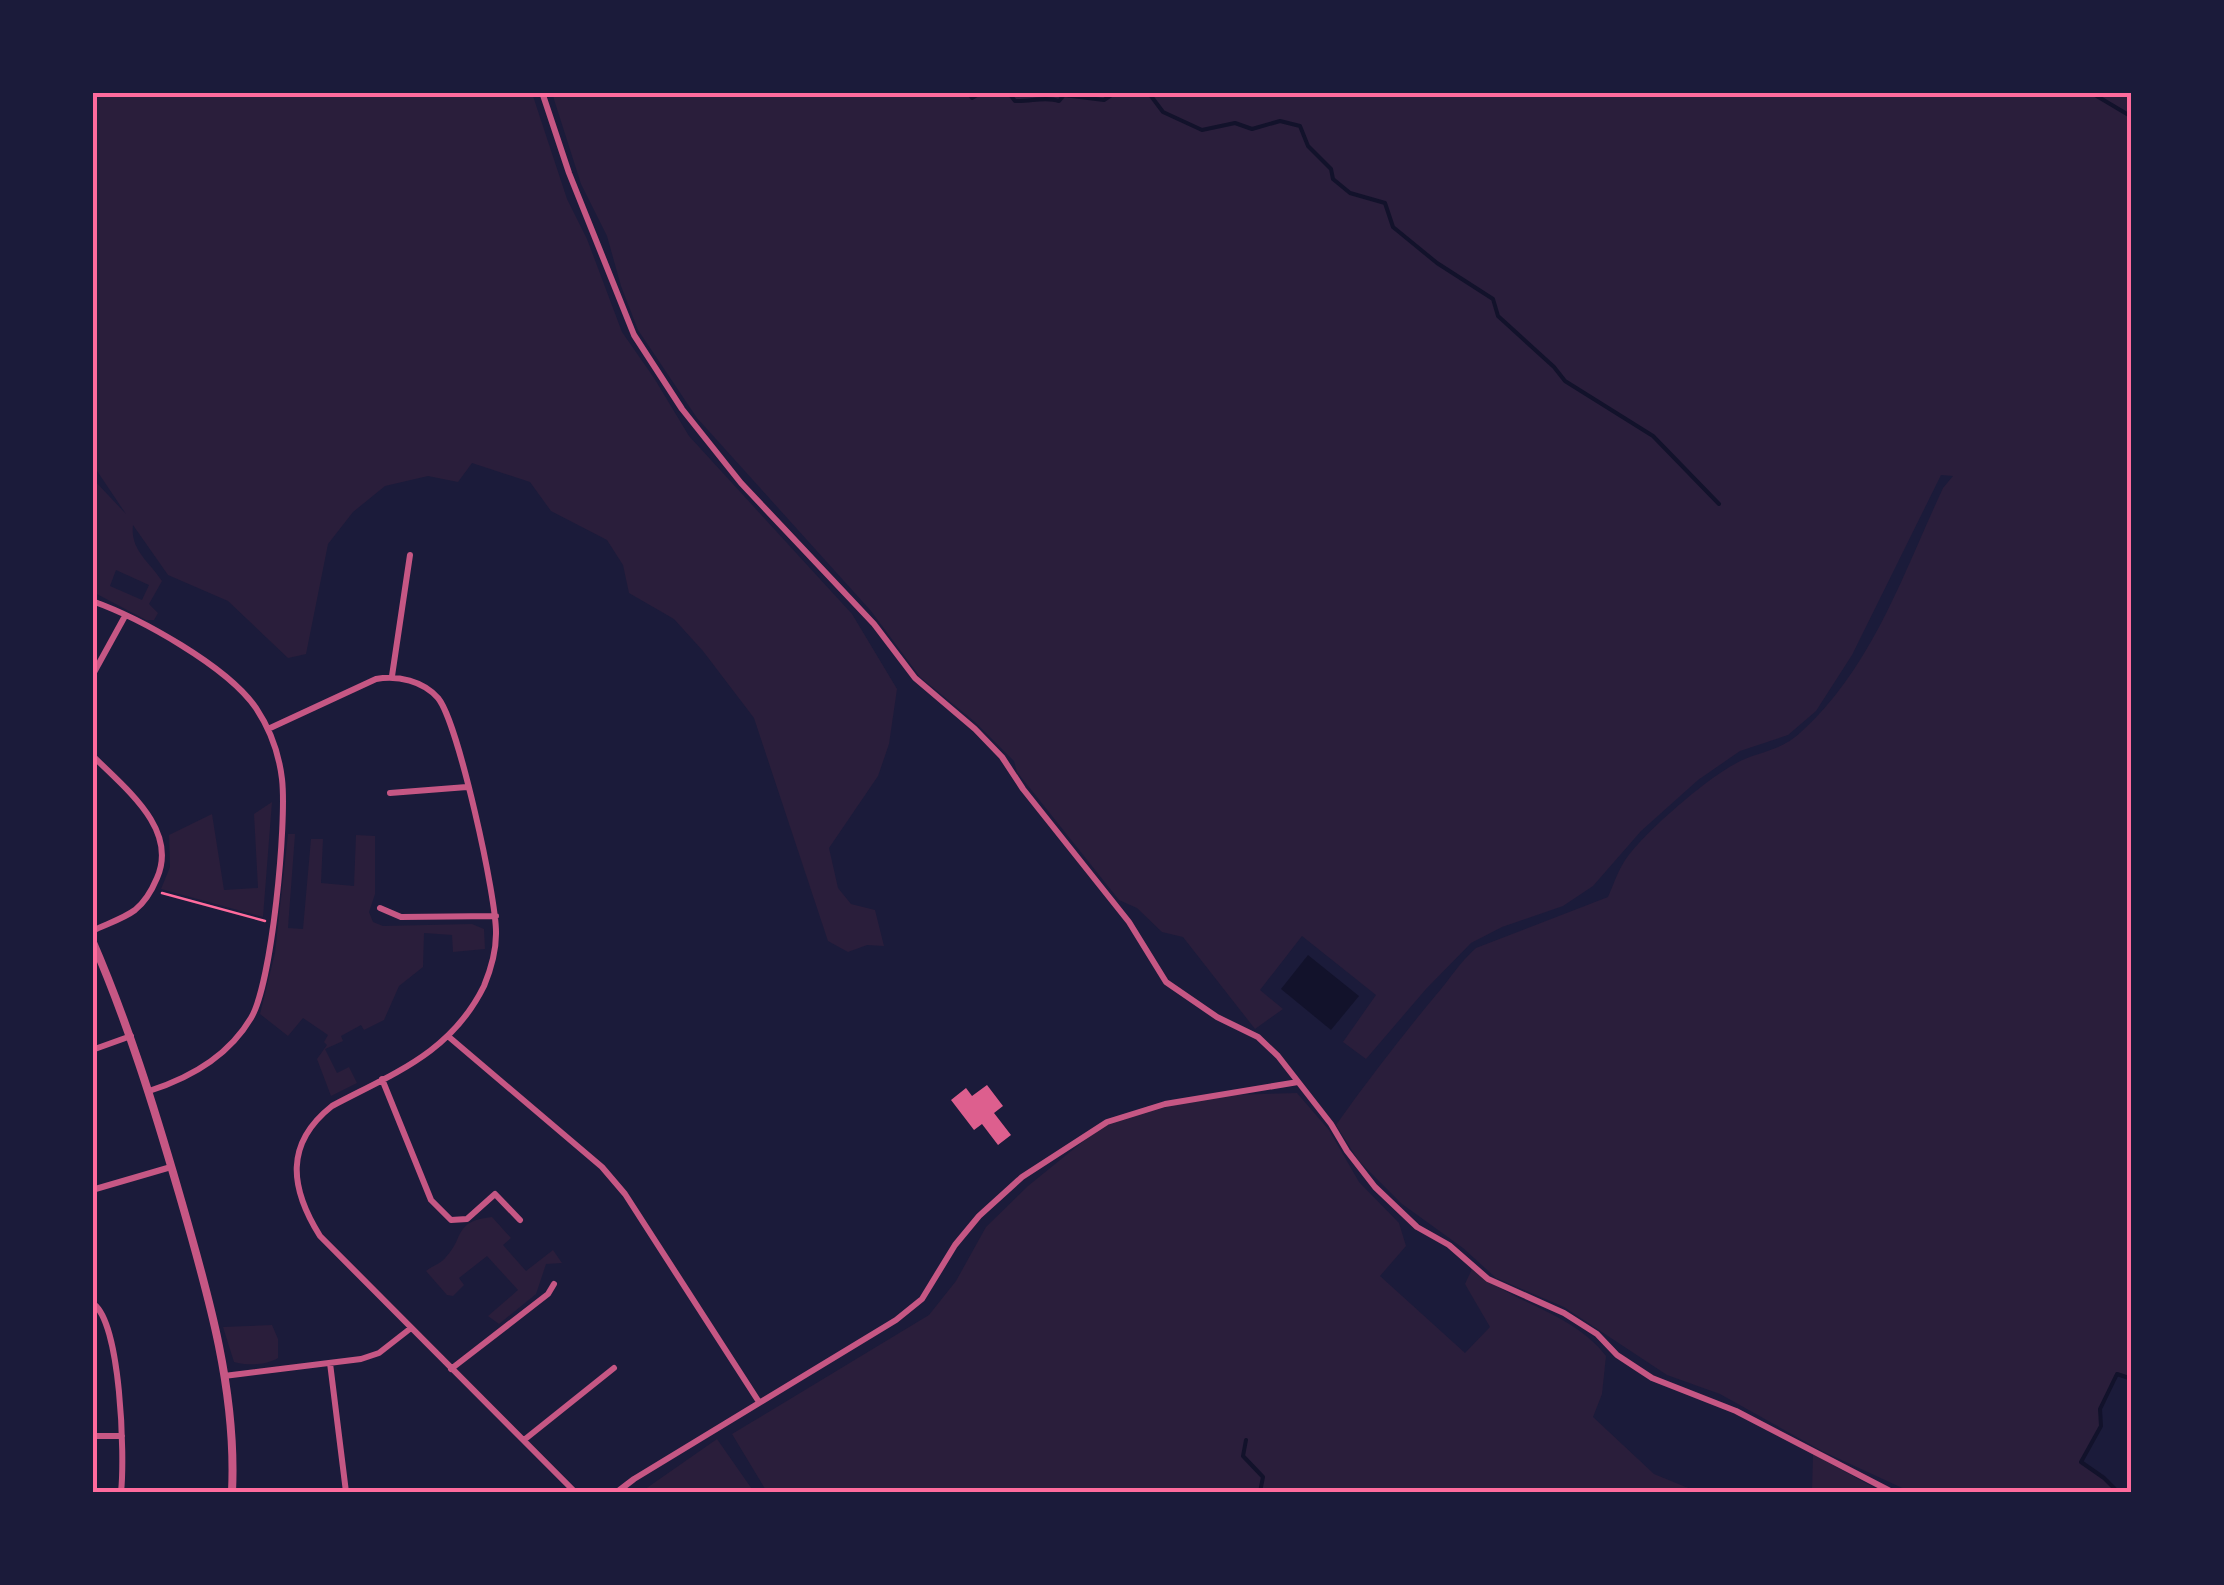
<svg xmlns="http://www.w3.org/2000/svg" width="2224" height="1585" font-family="'Alegreya Sans',sans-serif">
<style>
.green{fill:#2a1e3b;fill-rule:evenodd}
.water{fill:#12122b}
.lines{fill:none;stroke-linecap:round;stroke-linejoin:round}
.stream{stroke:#12122b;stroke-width:4}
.building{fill:#dd5f8e}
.path{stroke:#ff6b9d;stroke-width:2.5}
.minor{stroke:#c65784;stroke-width:6}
.tertiary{stroke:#c65784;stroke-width:8}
.neatline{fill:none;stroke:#ff6b9d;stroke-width:4}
</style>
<rect width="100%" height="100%" fill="#1b1b3a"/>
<path class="green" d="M92,93H532L567,199L587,239L622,332L654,378L689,436L852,614L897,689L889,744L878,776L829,848L838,888L851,904L875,910L884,946L867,945L848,952L828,941L754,718L703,651L674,619L629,593L623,565L607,540L551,511L530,482L472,463L458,482L428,476L385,486L353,512L328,544L306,654L288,658L228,601L168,575L133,525C130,550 149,561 162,581L149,604L158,613L154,620H146L93,592V479L126,514L93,465ZM116,570L149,585L142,600L110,586Z
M552,93H2131L2132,1379L2117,1374L2100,1409L2101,1426L2081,1462L2104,1478L2118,1492H1911L1822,1451L1720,1394L1667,1375L1564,1307L1496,1278L1463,1248L1402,1204L1358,1160L1336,1125C1368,1080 1401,1037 1436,995C1450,979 1460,962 1476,948L1608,897C1613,886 1617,873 1624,862C1641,835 1704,781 1733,765C1758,750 1777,754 1801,732C1872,668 1903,574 1943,488L1953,476L1941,475L1852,655L1816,711L1788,735L1740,751L1698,780L1641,831L1593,886L1563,906L1502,927L1471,943L1426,989L1366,1059L1343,1042L1376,995L1302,936L1260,990L1283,1009L1255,1029L1183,937L1162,932L1137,908L1119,900L1017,772L1014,761L975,722L920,677L871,611L697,418L638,330L621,286L607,236L581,184Z
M272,802L263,917L161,889L170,867L169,835L212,814L224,890L258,888L254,814Z
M288,834H295L288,928L303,929L311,839H323L321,883L354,886L356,835L375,836V894L369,912L373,922L383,926L472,924L484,929L485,949L453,952L452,935L424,933L423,967L399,986L384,1020L364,1030L361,1025L341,1036L343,1041L325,1049L337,1073L349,1067L357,1083L331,1096L317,1059L327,1045L324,1042L328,1035L303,1018L288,1036L260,1014L275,953Z
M1297,1093L1329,1130L1359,1182L1399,1223L1406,1246L1380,1276L1465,1353L1490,1327L1465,1284L1472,1269C1513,1304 1572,1312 1606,1356L1602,1394L1593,1417L1654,1474L1698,1492H767L732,1434L929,1315L956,1281L986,1227L1028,1186L1107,1122L1165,1104L1226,1095Z
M492,1217L511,1238L503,1245L526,1271L553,1250L562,1263L546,1264L536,1294L499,1324L488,1316L518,1290L487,1256L459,1278L464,1285L453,1296L447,1295L426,1271C432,1266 442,1263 446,1257C465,1237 453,1221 492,1217Z
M272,1325L278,1339V1358C267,1365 247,1366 234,1362L223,1327Z
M717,1439L754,1492H641Z
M1813,1454L1882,1492H1812Z"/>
<path class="water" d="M1308,955L1359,996L1331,1030L1281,989Z"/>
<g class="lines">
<path class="stream" d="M968,92L972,98L982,92
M1008,92L1015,101C1030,102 1045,96 1059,101L1064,95L1104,100L1116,92
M1148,92L1163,112L1202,130L1235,123L1252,129L1280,121L1300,126L1308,146L1331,169L1333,179L1350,193L1385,203L1393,227L1437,263L1493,299L1498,316L1554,367L1565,381L1653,436L1719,504
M2090,92L2132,117
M1246,1440L1243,1456L1263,1477L1260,1492
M2118,1492L2104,1478L2081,1462L2101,1426L2100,1409L2117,1374L2132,1379"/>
</g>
<path class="building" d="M987,1085L1003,1106L994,1113L1011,1135L998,1145L982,1124L974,1130L951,1100L966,1088L972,1096Z"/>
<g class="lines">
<path class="path" d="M162,893L265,921"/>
<path class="minor" d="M542,92L569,173L634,335L682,409L741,483L874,624L915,678L975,729L1002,757L1023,789L1129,922L1166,982L1217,1017L1258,1037L1278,1056L1331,1124L1347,1151L1375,1187L1417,1227L1449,1245L1488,1279L1564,1313L1597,1334L1617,1355L1652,1378L1736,1411L1892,1492
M92,601C140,618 227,666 256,708C270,729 279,754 282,779C287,822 272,983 251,1018C228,1057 190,1078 149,1091
M92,676L125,616
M392,676L410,555
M268,729L376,679C398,675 423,681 438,698C458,722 497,899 496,934C496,952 491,969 484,986C451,1053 394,1073 332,1106C284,1144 290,1188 320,1236L575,1492
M92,755C123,787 179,828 157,878C152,890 145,902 135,910C123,919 106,924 92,931
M390,793L467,787
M380,908L401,917L496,916
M449,1037L602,1167L625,1194L759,1402
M92,1050L131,1036
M382,1079L431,1200L451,1220L467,1219L495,1194L520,1220
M92,1190L171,1167
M92,1303C121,1319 125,1458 121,1492
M330,1363L346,1492
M451,1369L548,1294L554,1284
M224,1376L361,1359L379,1353L411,1328
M92,1436H122
M524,1440L614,1368
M617,1492L634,1479L896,1320L922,1299L955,1245L979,1216L1022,1177L1107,1122L1165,1104L1298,1082"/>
<path class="tertiary" d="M92,940C128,1023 154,1107 179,1193C207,1290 237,1390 232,1492"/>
</g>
<rect width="2224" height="1585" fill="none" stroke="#1b1b3a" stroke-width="190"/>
<rect x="95" y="95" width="2034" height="1395" class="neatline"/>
</svg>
